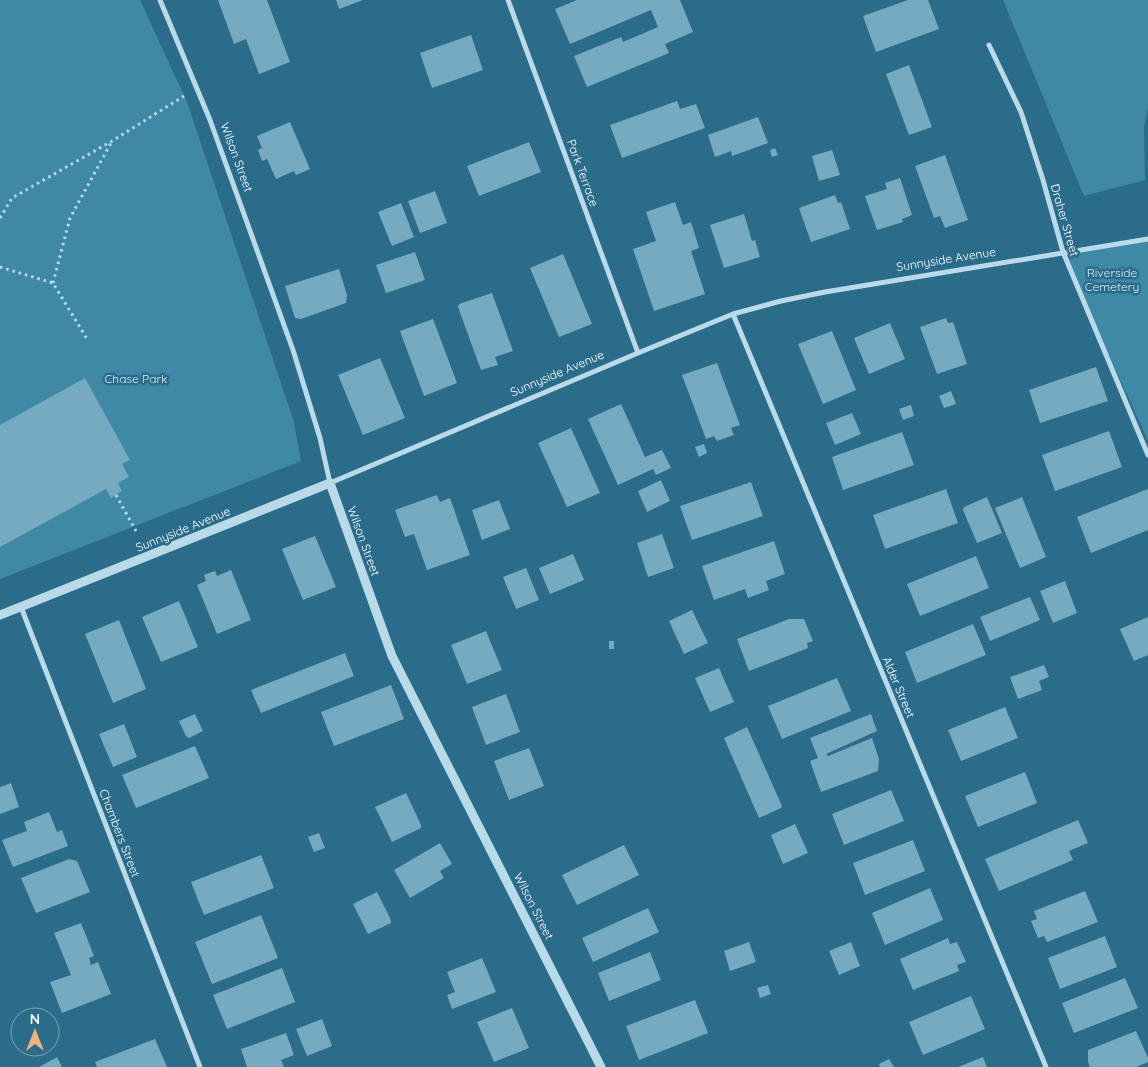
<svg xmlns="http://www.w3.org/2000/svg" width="1148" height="1067" font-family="Quicksand,sans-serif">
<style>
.green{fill:#3f88a6}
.building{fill:#76aac1}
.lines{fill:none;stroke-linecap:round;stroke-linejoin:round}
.path{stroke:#b8dae9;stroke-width:3;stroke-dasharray:2.5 4;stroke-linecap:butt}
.minor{stroke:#b8dae9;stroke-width:5}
.tertiary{stroke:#b8dae9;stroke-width:9}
.labels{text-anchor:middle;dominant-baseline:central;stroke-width:5;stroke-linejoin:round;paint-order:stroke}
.street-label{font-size:12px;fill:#fff;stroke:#2a6c8a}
.park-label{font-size:12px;fill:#dbeff7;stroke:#2a6c8a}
</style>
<rect width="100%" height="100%" fill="#2a6c8a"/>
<path class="green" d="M0,0H140L187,102L294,422L301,461L0,579Z
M1003,0H1148V108L1144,127L1145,180L1084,196Z
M1148,239V441L1063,253Z"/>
<path class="building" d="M218,0H267L290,62L259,74L246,39L234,44Z
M336,0H363L339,9Z
M577,0H680L693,32L665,44L669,53L587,87L574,56L621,37L623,42L658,27L651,10L570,44L555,9Z
M908,0H928L939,29L876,52L863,16Z
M471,35L483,70L432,88L420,53Z
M909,65L932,127L909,135L886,74Z
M677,101L680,109L696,104L705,128L622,158L610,125Z
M758,117L768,143L732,156L731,151L715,157L708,135Z
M290,122L310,169L296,175L294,171L276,179L267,159L262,161L258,150L262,148L257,136Z
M529,142L541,172L479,196L467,166Z
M775,148L778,155L772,157L770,150Z
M832,150L840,175L819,181L812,156Z
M945,155L968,220L945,228L940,216L934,218L915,166Z
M900,178L912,215L902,219L903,222L877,230L865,196L887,189L885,183Z
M435,191L447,223L420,233L408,201Z
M835,195L838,203L841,202L850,229L811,242L799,208Z
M675,202L683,225L691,222L699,248L691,251L705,294L654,311L633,249L656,241L646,212Z
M401,203L414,237L392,246L378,212Z
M744,214L752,241L755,240L760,257L724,268L710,225Z
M415,252L425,280L386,293L376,265Z
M563,254L592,324L559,337L530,268Z
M339,269L347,295L346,303L301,319L295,318L285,286Z
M492,293L513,351L495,357L498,365L481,370L458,307L459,304Z
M946,318L948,323L953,322L967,364L937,374L920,327Z
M433,319L457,383L424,396L400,331Z
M890,323L905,359L869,374L854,338Z
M832,331L856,390L823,404L798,344Z
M380,358L405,418L363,435L338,375Z
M717,363L740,425L731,428L734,435L717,441L714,436L706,439L682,375Z
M1096,367L1108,401L1040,423L1029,390Z
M85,378L130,460L122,464L129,477L118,483L122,491L111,498L106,489L0,547V425Z
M951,391L956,404L944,408L939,396Z
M621,404L645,457L662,450L671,468L656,475L653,469L618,485L588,419Z
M911,405L914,416L903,420L899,409Z
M852,413L861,434L835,445L826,423Z
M571,428L600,493L567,507L538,443Z
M1109,431L1122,467L1055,491L1042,455Z
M902,432L914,465L843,490L832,457Z
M704,444L707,453L699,457L695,447Z
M661,480L670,501L647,512L638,491Z
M751,482L763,516L692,540L680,506Z
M946,489L958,523L885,549L873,515Z
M1148,489V530L1091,553L1077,517Z
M437,495L440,502L450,498L470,555L427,570L414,534L405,537L395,510Z
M987,497L1002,533L977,543L963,510L964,507Z
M1022,497L1046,557L1020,568L995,508Z
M499,500L510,529L482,540L472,510Z
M662,534L674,568L648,577L637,543Z
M315,536L336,587L303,600L282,549Z
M774,541L785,574L766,581L769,590L748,598L745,589L714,600L702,566Z
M573,554L584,580L550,594L539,568Z
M976,556L989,588L920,616L907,584Z
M526,568L539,600L516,609L503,577Z
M231,570L251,620L217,634L197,585L206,581L204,575L215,571L217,576Z
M1065,581L1077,613L1053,623L1040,591Z
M1030,597L1040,620L990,641L980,617Z
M179,601L198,647L161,662L142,617Z
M692,610L708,643L684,654L669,621Z
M1148,617V655L1134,661L1120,629Z
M789,619H804L813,641L807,643L808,648L749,671L737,639Z
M119,620L146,689L113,703L85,634Z
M973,624L986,655L917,683L905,652Z
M486,631L502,670L467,684L451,645Z
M609,641H614V649H609Z
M345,653L354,676L261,713L251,690Z
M1044,665L1049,677L1039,681L1042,690L1018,699L1010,677Z
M719,668L734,702L710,712L695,678Z
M837,678L851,711L782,739L768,706Z
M391,685L404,719L334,746L321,712Z
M506,694L520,732L486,745L472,707Z
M1005,707L1018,738L961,761L948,730Z
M195,714L203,731L189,738L186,736L179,721Z
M871,714L877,731L826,754L828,756L872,738L879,759L878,771L821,792L810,761L818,758L810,738Z
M124,724L137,757L113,767L99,734Z
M747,727L782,806L781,808L759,818L724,738Z
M195,746L209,778L136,808L122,775Z
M529,748L544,786L509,800L494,761Z
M1025,772L1037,803L978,827L965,796Z
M11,783L19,807L0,814V787Z
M891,790L904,821L844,845L832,814Z
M406,793L421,825V828L392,842L375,807Z
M49,812L57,832L62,830L68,846L13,867L2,840L27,831L24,822Z
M1078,820L1088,843L1069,851L1073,860L999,891L985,859Z
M795,824L808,853L783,864L771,835Z
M319,833L325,848L314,852L308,837Z
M913,840L925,871L865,895L853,863Z
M440,843L452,864L440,871L444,878L410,898L394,870Z
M624,845L639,875L577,905L562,875Z
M261,855L274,888L204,915L191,882Z
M69,859L77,861L90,892L36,913L21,878Z
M930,888L943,920L885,945L872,913Z
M1085,891L1098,922L1047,942L1044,936L1038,938L1031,921L1037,919L1034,911Z
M377,892L390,918L391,923L368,934L353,904Z
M648,908L659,932L593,962L582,938Z
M261,915L278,958L212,984L195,942Z
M81,923L94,956L89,958L91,965L98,962L111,994L62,1013L50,982L71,975L54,933Z
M1105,936L1117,967L1060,989L1048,958Z
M948,938L950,944L957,942L966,962L957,965L959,971L913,990L900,959Z
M749,942L756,962L730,971L724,951Z
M851,942L860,966L839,975L829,951Z
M650,952L661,980L609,1001L598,973Z
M482,958L496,992L452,1009L447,995L455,992L447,972Z
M282,968L295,1002L227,1029L213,995Z
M1125,978L1138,1008L1074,1033L1062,1003Z
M768,985L771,994L760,998L757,988Z
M971,996L985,1029L923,1055L909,1022Z
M695,1000L708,1033L639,1060L626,1026Z
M512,1008L529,1048L494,1062L477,1022Z
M322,1019L332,1046L307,1056L296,1029Z
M1136,1031L1148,1058V1062L1136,1067H1090L1088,1062V1050Z
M286,1033L294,1055L281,1060L284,1067H247L241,1049Z
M155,1039L167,1067H97L95,1062Z
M57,1057L62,1067H39Z
M983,1057L987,1067H958Z
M889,1059L894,1067H880L879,1064Z"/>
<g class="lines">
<path class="path" d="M0,218L12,198L112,141L184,96
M0,267L53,283L87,339
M53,283L70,218L112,141
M116,495L136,531"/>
<path class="minor" d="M160,0L210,120L293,350L320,438L330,483L638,353L733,314L781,301L825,292L1148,239
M508,0L638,353
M989,45L1021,112L1043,180L1063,252L1148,455
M733,314L1046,1067
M21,607L200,1067"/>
<path class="tertiary" d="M0,615L330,483L392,656L601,1067"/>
</g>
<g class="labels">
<g class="street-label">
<text transform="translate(237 157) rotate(70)">Wilson Street</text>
<text transform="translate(583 173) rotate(70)">Park Terrace</text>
<text transform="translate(1065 220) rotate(74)">Draher Street</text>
<text transform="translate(946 259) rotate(-9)">Sunnyside Avenue</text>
<text transform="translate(557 373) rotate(-23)">Sunnyside Avenue</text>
<text transform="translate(183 529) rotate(-22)">Sunnyside Avenue</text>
<text transform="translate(364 541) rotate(70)">Wilson Street</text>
<text transform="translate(899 687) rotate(67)">Alder Street</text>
<text transform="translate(120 833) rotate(69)">Chambers Street</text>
<text transform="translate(534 906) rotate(63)">Wilson Street</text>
</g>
<g class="park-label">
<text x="1112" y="272">Riverside<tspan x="1112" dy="14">Cemetery</tspan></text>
<text x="136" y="378">Chase Park</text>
</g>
</g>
<g transform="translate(35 1032)"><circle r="24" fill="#2a6c8a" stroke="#7fa7b9"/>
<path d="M0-4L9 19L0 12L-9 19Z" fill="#f0b37f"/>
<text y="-8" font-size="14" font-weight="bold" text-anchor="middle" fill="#ffffff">N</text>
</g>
</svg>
